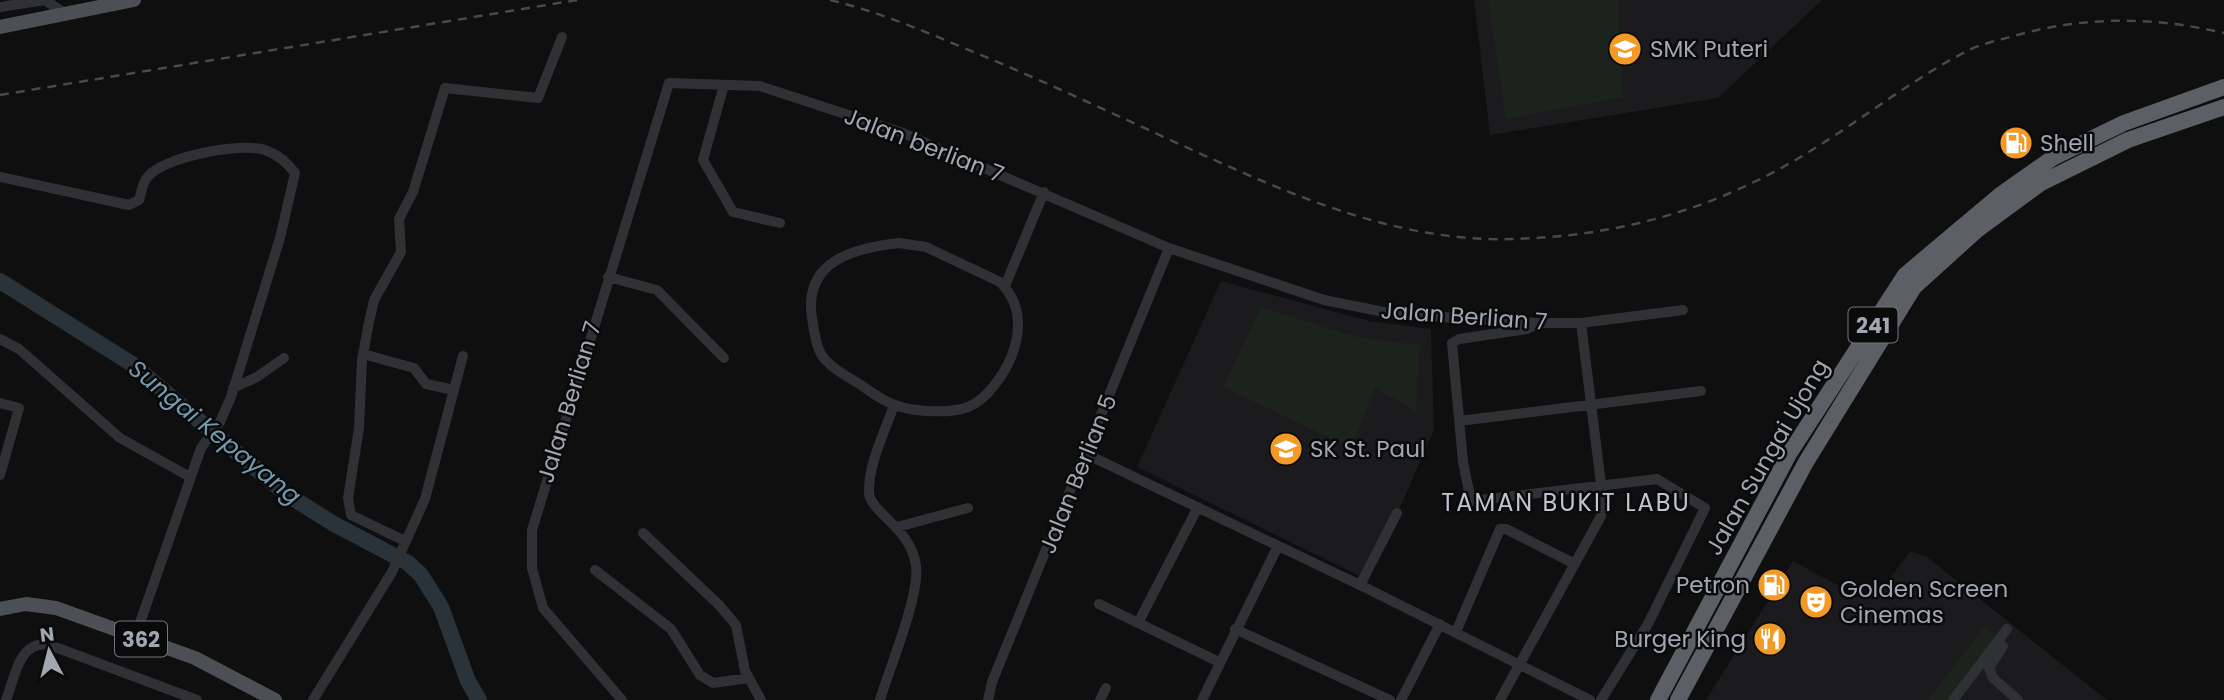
<svg xmlns="http://www.w3.org/2000/svg" width="2224" height="700" font-family="Poppins,sans-serif">
<style>
.built{fill:#1b1b1d}
.green{fill:#1b231c}
.lines{fill:none;stroke-linecap:round;stroke-linejoin:round}
.river{stroke:#293339;stroke-width:16}
.minor{stroke:#303135;stroke-width:10}
.major{stroke:#4c4f54;stroke-width:14}
.highway{stroke:#5c6066;stroke-width:16}
.rail{stroke:#47494e;stroke-width:2.5;stroke-dasharray:9 7;stroke-linecap:butt}
.labels{text-anchor:middle;dominant-baseline:central;stroke-width:5;stroke-linejoin:round;paint-order:stroke}
.shield{fill:#0a0a0b;stroke:#73787f;stroke-width:2}
.shield-label{font-size:21px;font-weight:bold;fill:#a0a7b1}
.poi-label{font-size:23px;fill:#a0a7b1;stroke:#0a0a0b;text-anchor:start}
.street-label{font-size:23px;fill:#a0a7b1;stroke:#0a0a0b}
.water-label{font-size:24px;font-style:italic;fill:#7599ae;stroke:#0a0a0b}
.neighbourhood-label{font-size:24px;letter-spacing:2px;fill:#c1c5ce;stroke:#0a0a0b}
</style>
<rect width="100%" height="100%" fill="#0f0f10"/>
<path class="built" d="M1474,0H1822L1718,98L1490,135Z
M1221,281L1369,321L1431,329L1434,430L1368,580L1137,467Z
M1910,551L1927,557L2107,700H1706L1793,561L1859,597L1877,596Z"/>
<path class="green" d="M1488,0H1618L1623,97L1506,119Z
M1261,307L1356,337L1420,345L1416,411L1375,388L1351,448L1223,387Z
M1985,626L1998,638L1951,700H1928Z"/>
<g class="lines">
<path class="river" d="M0,281L132,364L286,494L334,524L408,563L421,575L441,607L468,681L479,700"/>
<path class="minor" d="M0,7L45,0L64,13
M724,85L703,160L733,212L780,223
M0,177L129,205L139,200C141,194 142,185 146,179C159,157 242,142 265,150C279,155 286,162 295,173L280,238L231,397L220,422L201,448L135,637
M899,243L926,247L1000,282C1021,303 1022,328 1012,355C1005,373 987,400 968,407C950,414 913,412 895,405C882,401 869,390 858,383C846,376 828,366 821,354C815,344 814,329 812,318C803,261 854,248 899,243Z
M608,277L657,290L724,358
M1005,286L1044,192
M1535,325L1527,329L1459,339L1452,343L1463,462L1471,501L1657,479L1705,508L1648,624L1601,700
M0,339L19,349L120,438L190,477
M363,354L414,368L426,384L454,390
M233,388L257,377L284,358
M0,403L19,408L0,475
M1459,421L1701,391
M1086,454L1360,585L1590,700
M897,527L968,508
M643,533L719,605L736,625L745,671L761,700
M405,541L351,515L348,498L359,428L362,360L369,322L374,300L401,252L399,219L413,192L445,88L538,98L562,37
M595,570L671,629L700,675L713,683L749,678
M1360,585L1397,513
M1099,604L1219,662
M1138,623L1198,507
M1235,629L1390,700
M1456,632L1500,529H1506L1575,564
M2003,646L1989,668L1993,678L2018,700
M6,700C15,677 18,643 47,644L197,700
M313,700L392,572L425,499L463,356
M622,700L543,608L532,568V530L669,83L760,86L903,133L1169,248L1324,300L1394,314L1536,323H1581L1683,310
M880,700C889,669 920,596 916,566C912,529 870,512 869,493C868,464 885,432 894,405
M988,700L992,682L1169,248
M1100,700L1106,688
M1202,700L1278,546
M1401,700L1440,624
M1500,700L1601,516L1603,500L1581,323
M1953,700L2007,629"/>
<path class="major" d="M0,27L134,0
M0,609L26,604L56,608L195,658L275,700"/>
<path class="highway" d="M1658,700L1789,454L1905,275L2000,195L2054,157L2124,123L2224,87
M1678,700L1806,462L1914,287L1977,230L2041,183L2128,140L2224,107"/>
<path class="rail" d="M830,0C876,11 919,29 964,48C1047,82 1128,121 1210,158C1305,201 1405,242 1511,239C1607,237 1699,214 1783,167C1847,132 1903,84 1967,51C1980,44 1996,41 2010,37C2082,16 2151,16 2224,33
M0,95L577,0"/>
</g>
<defs>
<symbol id="school-disc" viewBox="-11 -11 22 22"><circle r="9.5" fill="#f39925" stroke="#0a0a0b"/><path d="M0-5L7-2L0 1L-7-2ZM-4 1L0 2.5L4 1V4Q0 6-4 4Z" fill="#fff"/></symbol>
<symbol id="fuel-disc" viewBox="-11 -11 22 22"><circle r="9.5" fill="#f39925" stroke="#0a0a0b"/><path d="M-5.5-6h7V0h2V4h1.3V-2.5L3-4.5l.8-.8L6-3V5H2.5V1h-1V6h-7ZM-4.2-4.7v3.2H.2V-4.7Z" fill="#fff"/></symbol>
<symbol id="theatre-disc" viewBox="-11 -11 22 22"><circle r="9.5" fill="#f39925" stroke="#0a0a0b"/><path d="M-5-5.5Q0-4 5-5.5V0Q5 5 0 6Q-5 5-5 0ZM-3.3-2.5H-1v1.5H-3.3ZM1-2.5H3.3v1.5H1ZM-2.8 1Q0 5.5 2.8 1Z" fill="#fff"/></symbol>
<symbol id="restaurant-disc" viewBox="-11 -11 22 22"><circle r="9.5" fill="#f39925" stroke="#0a0a0b"/><path d="M-5-6h1v4h1v-4h1v4h1v-4h1v5L-1.5 .5V6h-2V.5L-5-1ZM5-6V6H3V1.5H1.5Q1.5-4 5-6Z" fill="#fff"/></symbol>
</defs>
<g fill-rule="evenodd">
<use href="#school-disc" x="1606" y="30" width="38" height="38"/>
<use href="#fuel-disc" x="1997" y="124" width="38" height="38"/>
<use href="#school-disc" x="1267" y="430" width="38" height="38"/>
<use href="#fuel-disc" x="1755" y="566" width="38" height="38"/>
<use href="#theatre-disc" x="1797" y="583" width="38" height="38"/>
<use href="#restaurant-disc" x="1751" y="620" width="38" height="38"/>
</g>
<g class="labels">
<g class="shield">
<rect x="1848.5" y="307.5" width="49" height="35" rx="5"/>
<rect x="115" y="621.5" width="52" height="35" rx="5"/>
</g>
<g class="shield-label">
<text x="1873" y="325">241</text>
<text x="141" y="639">362</text>
</g>
<g class="poi-label">
<text x="1650" y="49">SMK Puteri</text>
<text x="2040" y="143">Shell</text>
<text x="1310" y="449">SK St. Paul</text>
<text x="1750" y="585" text-anchor="end">Petron</text>
<text x="1840" y="589">Golden Screen<tspan x="1840" dy="26">Cinemas</tspan></text>
<text x="1746" y="639" text-anchor="end">Burger King</text>
</g>
<g class="street-label">
<text transform="translate(924 145) rotate(21)">Jalan berlian 7</text>
<text transform="translate(1464 316) rotate(4)">Jalan Berlian 7</text>
<text transform="translate(569 402) rotate(-73)">Jalan Berlian 7</text>
<text transform="translate(1767 457) rotate(-60)">Jalan Sungai Ujong</text>
<text transform="translate(1078 474) rotate(-68)">Jalan Berlian 5</text>
</g>
<g class="water-label">
<text transform="translate(215 432) rotate(39)">Sungai Kepayang</text>
</g>
<g class="neighbourhood-label">
<text x="1566" y="502">TAMAN BUKIT LABU</text>
</g>
</g>
<g transform="translate(49 651) rotate(353)" stroke="#0a0a0b" stroke-width="5" paint-order="stroke">
<path d="M0-5L12 26L0 18L-12 26Z" fill="#a0a7b1"/>
<text y="-10" font-size="19" font-weight="bold" text-anchor="middle" fill="#a0a7b1">N</text>
</g>
</svg>
